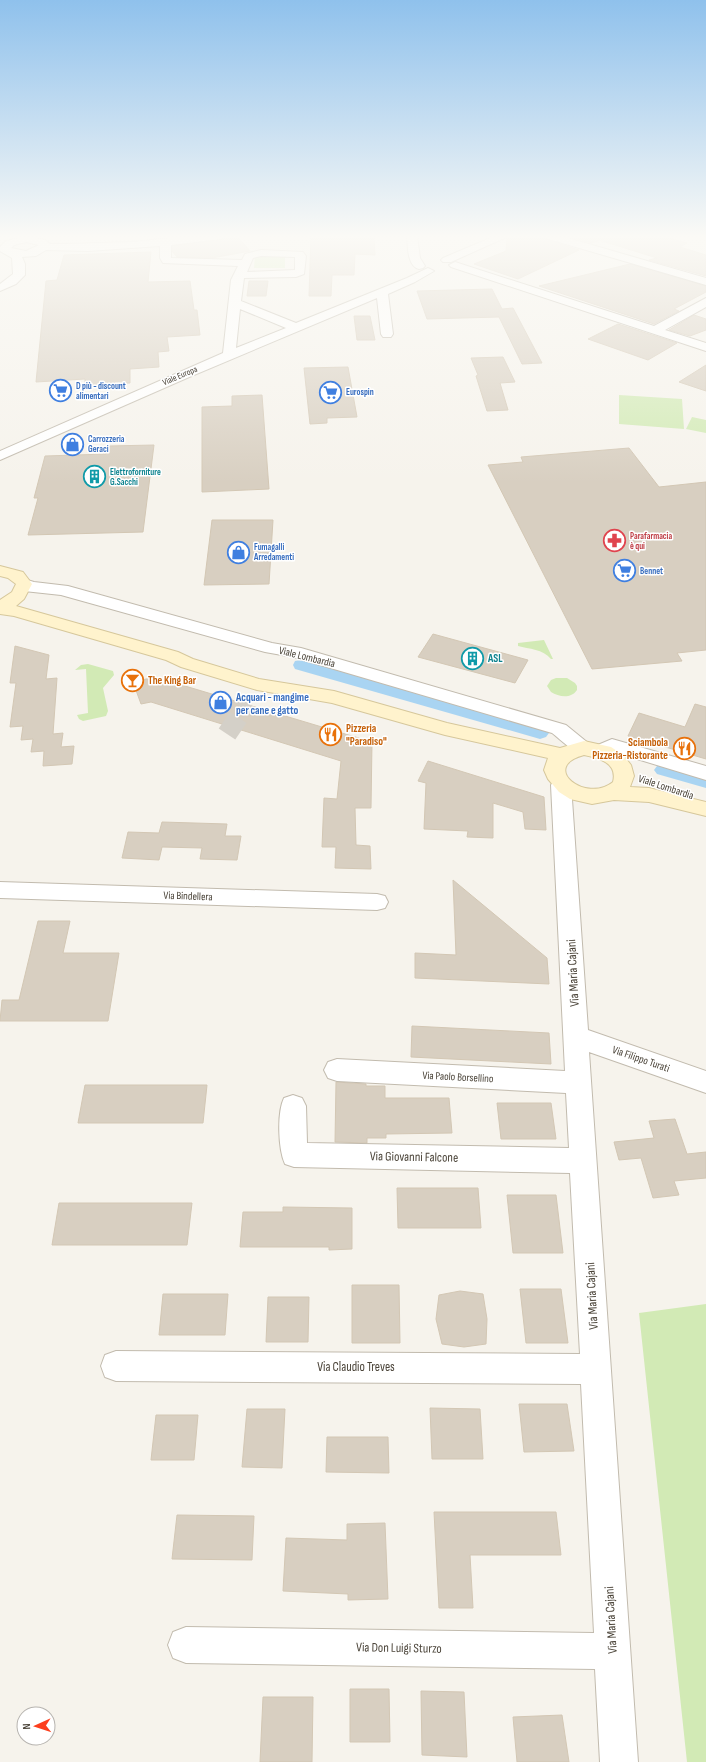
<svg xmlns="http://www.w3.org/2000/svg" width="706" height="1762" font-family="'Sofia Sans Condensed',sans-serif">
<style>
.green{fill:#d2eab5}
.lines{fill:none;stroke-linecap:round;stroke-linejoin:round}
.canal{fill:#a9d4f2;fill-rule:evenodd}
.building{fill:#d8cfc1;stroke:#d3c7b4}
.street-tunnel{stroke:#d4d0c8;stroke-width:20;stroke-dasharray:20 10;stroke-linecap:butt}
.street-casing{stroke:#c2bbae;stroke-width:2}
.secondary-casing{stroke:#d6c79b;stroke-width:2}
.street{fill:#fff;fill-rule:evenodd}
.secondary{fill:#fff3cd;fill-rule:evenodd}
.labels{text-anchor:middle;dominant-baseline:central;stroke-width:3;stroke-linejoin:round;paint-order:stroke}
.far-street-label{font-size:9px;fill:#4b4439;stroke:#fff}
.far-shop-label{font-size:9px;font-weight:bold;fill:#366cbe;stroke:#fff;text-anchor:start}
.far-culture-label{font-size:9px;font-weight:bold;fill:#0d838f;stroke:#fff;text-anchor:start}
.far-health-label{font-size:9px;font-weight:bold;fill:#be3a42;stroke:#fff;text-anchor:start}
.street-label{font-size:11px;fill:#4b4439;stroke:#fff}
.culture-label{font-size:11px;font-weight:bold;fill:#0d838f;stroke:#fff;text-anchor:start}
.food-label{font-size:11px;font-weight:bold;fill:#c56008;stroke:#fff;text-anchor:start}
.shop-label{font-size:11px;font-weight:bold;fill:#366cbe;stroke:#fff;text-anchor:start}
.near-street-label{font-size:13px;fill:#4b4439;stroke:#fff}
</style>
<rect width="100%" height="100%" fill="#f6f3ec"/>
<path class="green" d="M255,255H285V268H254Z
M619,395L682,399L684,429L619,424Z
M692,417L706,420V433L686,429Z
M544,640L553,659H551C543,649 529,649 518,646V643Z
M88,664L113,671L114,675L103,688L108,711L106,716L83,721L79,719L77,715L88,713L86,669L75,670L81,665Z
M556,678H567L575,683L577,686V690C571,699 559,697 551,692L547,686L551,680Z
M706,1304V1762H687L639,1313Z"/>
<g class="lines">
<path class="canal" d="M301,660L546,729L549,733L546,737L540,739L295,669L293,665L295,661Z
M663,764L706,776V788L657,774L654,770L657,766Z"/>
</g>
<path class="building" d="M226,236H237L250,251L212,258L177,257L172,251V246L220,240Z
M311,236H374L375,255L355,254L354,275H332L331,296H309Z
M510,236H543L545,239L579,250L518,279L474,264L506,251L507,238Z
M567,236H661L687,243L680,247L706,255V276L649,260L657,258L599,240L592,243Z
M151,252L148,282L190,281L194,310H197L200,335L167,337L169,351L158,352L159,367L130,369V383L85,386V379L36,382L46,281L57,280L64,255Z
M630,264L706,286V292L674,309L679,311L654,324L539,286Z
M249,281H268L266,296H247Z
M492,289L502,309L513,308L542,363L522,364L499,317L427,319L417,291Z
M694,315L706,319V330L690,336L669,330Z
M354,316H370L375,340H357Z
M618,324L677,343L648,360L588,339Z
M503,357L515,382L500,383L508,410L487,411L476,376L478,375L471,358Z
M706,365V391L679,382Z
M348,367L357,417L327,418V423L310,424L304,368Z
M262,395L269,489L202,492V407L232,406V396Z
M154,445L143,532L28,535L38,498H34L45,456L106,454L108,446Z
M629,448L659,487L706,482V650L677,653L682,661L592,669L488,465L523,462L521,457Z
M212,520H273L269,584L204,585Z
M433,634L528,660L515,683L418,657Z
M15,646L49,655L46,679L57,678L53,734L63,733L61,747L74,746L72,764L43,766L44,751L31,752L33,739L21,740L23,726L10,727L16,683H10Z
M155,677L372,742L371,808H355L356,845L370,846L371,869L335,868L336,847H322L324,798L337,799L341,761L151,702L141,704L133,682Z
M695,704L706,707V759L628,736L639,713L685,727Z
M428,761L544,797L546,830L525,829L523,812L493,803V838L467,837L468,831L424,829L426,783L418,781Z
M162,822L227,824L225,836H241L237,860L200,859L202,848L162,847L159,860L122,858L128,832L159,833Z
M453,880L547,958L549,984L415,978V953L456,955Z
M38,921H70L63,953H119L108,1021H0L2,1000H19Z
M412,1026L549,1033L551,1064L411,1057Z
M336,1082L366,1084V1086H385V1098H449L452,1133L386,1134V1138H367V1143L335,1142Z
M85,1085H207L203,1123H78Z
M497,1103H551L556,1139H501Z
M675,1119L687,1154L706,1152V1178L674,1181L679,1195L653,1198L641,1158L619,1160L614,1142L654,1138L649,1121Z
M397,1188H478L481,1228H398Z
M507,1195H556L563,1253H513Z
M59,1203H192L187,1245H52Z
M283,1207L352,1208V1249L329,1250V1247H240L243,1212H283Z
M352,1285H399L400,1343H352Z
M520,1289H561L568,1343H526Z
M460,1291L483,1294L487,1319L486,1344L464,1347L442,1344L436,1319L439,1295Z
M163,1294H228L225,1335H159Z
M268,1297H309L308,1342H266Z
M519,1404H567L574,1451L524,1452Z
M430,1408L480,1409L483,1459H432Z
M247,1409H285L282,1468L242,1467Z
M156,1415H198L194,1460H151Z
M327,1437H388L389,1473L326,1472Z
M434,1512H556L561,1555H470L473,1608H439Z
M177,1515L254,1516L252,1560L172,1559Z
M385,1523L388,1599L348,1600V1594L283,1591L286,1538L347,1540V1524Z
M350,1689H389L390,1742H350Z
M421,1691L464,1692L467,1757L422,1755Z
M263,1697H313L312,1762H260Z
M562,1715L569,1762H517L513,1717Z"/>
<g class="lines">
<path class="street-tunnel" d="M227,734L248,703"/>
<defs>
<path id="street" d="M28,236L45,240L50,244H66L132,242L192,236H225L220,239L171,245V258L242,260L245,254L261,250L303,252L306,256L304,274L296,277L244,278L241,301L296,323L407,278L428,268L434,271L415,282L388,294L393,334L391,337H383L381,334L377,298L187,378L0,460V451L223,353L231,280L238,266L163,263L160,258V246L88,251L46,250L36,256L22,257L25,264V275L16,284L0,291V284L13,274L12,258L0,251V247L6,241ZM26,242L39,245L26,251L11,248L14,245ZM261,256L295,257V270L247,272L253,258ZM240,309L286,328L236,348Z
M407,236H417L420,258L425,266L423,268L419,269C407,266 408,246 407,236Z
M495,236H509L451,262H443L441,260L443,258Z
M544,236H561L706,278V285L545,238Z
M455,262L654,326L706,298V307L665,330L706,343V351L451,267L449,265Z
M24,579L34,582L68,586L272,643L301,648L566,725L593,747L612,739L706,766V780L614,752L600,758L593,756L591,752C576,757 564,742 552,733L293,657L265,652L61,595L24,591L16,584L18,580Z
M561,778L568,780L571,785L588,1030L706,1071V1093L589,1052L638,1762H600L595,1669L186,1663L173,1658L168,1645L173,1632L186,1627L594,1633L581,1384L116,1381L105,1377L101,1366L105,1355L116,1351L580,1354L570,1173L294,1167L285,1164C278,1149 277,1112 284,1098L293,1095L302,1098L306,1106L307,1143L569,1148L566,1093L337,1081L328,1078L324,1070L328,1062L337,1059L565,1071L551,785L554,780Z
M0,882L377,894L385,896L388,902L385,908L377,910L0,898Z"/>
<path id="secondary" d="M0,566L23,572L32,584L24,599L16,606L178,652L193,659L259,679L334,691L447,723L560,748L584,741L611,747L623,755L631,765L634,776L630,787L649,788L706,802V816L649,802L614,800L592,804L570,799L559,792L548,779L544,770L548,758L445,735L332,703L257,690L181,667L166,660L14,616L0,614V600L12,592L16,584L8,578L0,576ZM584,755C599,758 618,763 613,782C586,804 539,767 584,755Z"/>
</defs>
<use href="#street" class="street-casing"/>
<use href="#secondary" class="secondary-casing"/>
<use href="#street" class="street"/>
<use href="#secondary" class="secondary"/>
</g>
<linearGradient id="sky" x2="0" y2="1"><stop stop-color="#8fc1ec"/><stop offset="0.49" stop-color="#fbfaf6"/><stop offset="1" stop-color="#fbfaf6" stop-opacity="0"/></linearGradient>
<rect width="706" height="483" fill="url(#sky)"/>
<defs>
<symbol id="supermarket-ring" viewBox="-11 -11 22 22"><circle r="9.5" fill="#fff" stroke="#3f7fe0" stroke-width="1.5"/><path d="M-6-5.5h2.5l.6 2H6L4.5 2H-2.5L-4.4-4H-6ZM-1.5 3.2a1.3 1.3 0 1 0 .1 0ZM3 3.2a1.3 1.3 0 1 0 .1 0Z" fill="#3f7fe0"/></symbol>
<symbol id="shop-ring" viewBox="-11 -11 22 22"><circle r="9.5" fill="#fff" stroke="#3f7fe0" stroke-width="1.5"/><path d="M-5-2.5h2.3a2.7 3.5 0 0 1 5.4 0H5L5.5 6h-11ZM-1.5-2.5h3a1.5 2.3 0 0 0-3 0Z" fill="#3f7fe0"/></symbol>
<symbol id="building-ring" viewBox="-11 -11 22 22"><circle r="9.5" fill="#fff" stroke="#0f9aa8" stroke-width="1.5"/><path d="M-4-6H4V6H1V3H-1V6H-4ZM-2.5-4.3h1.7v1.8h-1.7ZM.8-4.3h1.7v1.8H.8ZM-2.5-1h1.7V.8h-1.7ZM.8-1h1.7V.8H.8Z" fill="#0f9aa8"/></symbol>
<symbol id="pharmacy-ring" viewBox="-11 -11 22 22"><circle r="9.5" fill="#fff" stroke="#e0444e" stroke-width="1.5"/><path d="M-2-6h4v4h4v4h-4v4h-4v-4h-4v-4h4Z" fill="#e0444e"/></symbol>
<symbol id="bar-ring" viewBox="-11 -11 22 22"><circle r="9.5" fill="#fff" stroke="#e8710a" stroke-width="1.5"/><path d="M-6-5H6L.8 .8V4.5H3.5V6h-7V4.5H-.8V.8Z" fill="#e8710a"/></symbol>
<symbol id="restaurant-ring" viewBox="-11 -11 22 22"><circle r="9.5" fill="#fff" stroke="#e8710a" stroke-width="1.5"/><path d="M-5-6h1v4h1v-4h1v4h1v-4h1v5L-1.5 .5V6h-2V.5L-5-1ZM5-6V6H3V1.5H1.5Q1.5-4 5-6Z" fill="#e8710a"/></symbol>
</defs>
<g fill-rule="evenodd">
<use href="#supermarket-ring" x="48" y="378" width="25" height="25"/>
<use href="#supermarket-ring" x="318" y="380" width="25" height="25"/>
<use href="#shop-ring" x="60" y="432" width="25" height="25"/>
<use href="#building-ring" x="82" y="464" width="25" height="25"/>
<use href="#pharmacy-ring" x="602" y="528" width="25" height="25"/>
<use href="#shop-ring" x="226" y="540" width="25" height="25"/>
<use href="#supermarket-ring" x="612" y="558" width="25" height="25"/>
<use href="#building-ring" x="460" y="646" width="25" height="25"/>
<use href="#bar-ring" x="120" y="668" width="25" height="25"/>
<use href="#shop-ring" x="208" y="690" width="25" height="25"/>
<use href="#restaurant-ring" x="318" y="722" width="25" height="25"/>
<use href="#restaurant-ring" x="672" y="736" width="25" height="25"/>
</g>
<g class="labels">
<g class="far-street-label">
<text transform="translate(180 376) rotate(-23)">Viale Europa</text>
</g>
<g class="far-shop-label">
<text x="76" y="386">D più - discount<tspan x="76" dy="10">alimentari</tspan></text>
<text x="346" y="392">Eurospin</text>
<text x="88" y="439">Carrozzeria<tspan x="88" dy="10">Geraci</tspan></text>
<text x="254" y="547">Fumagalli<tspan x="254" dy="10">Arredamenti</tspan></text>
<text x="640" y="571">Bennet</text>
</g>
<g class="far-culture-label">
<text x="110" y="472">Elettroforniture<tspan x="110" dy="10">G.Sacchi</tspan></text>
</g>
<g class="far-health-label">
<text x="630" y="536">Parafarmacia<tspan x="630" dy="10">è qui</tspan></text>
</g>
<g class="street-label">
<text transform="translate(307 657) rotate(14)">Viale Lombardia</text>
<text transform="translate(666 787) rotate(18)">Viale Lombardia</text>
<text transform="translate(188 896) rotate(2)">Via Bindellera</text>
<text transform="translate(641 1059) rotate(19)">Via Filippo Turati</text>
<text transform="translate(458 1077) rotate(3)">Via Paolo Borsellino</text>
</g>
<g class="culture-label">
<text x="488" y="658">ASL</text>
</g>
<g class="food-label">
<text x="148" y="680">The King Bar</text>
<text x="346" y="728">Pizzeria<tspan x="346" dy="13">"Paradiso"</tspan></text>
<text x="668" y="742" text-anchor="end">Sciambola<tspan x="668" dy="13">Pizzeria-Ristorante</tspan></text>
</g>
<g class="shop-label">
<text x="236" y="697">Acquari - mangime<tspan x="236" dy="13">per cane e gatto</tspan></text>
</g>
<g class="near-street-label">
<text transform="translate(573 973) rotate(-93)">Via Maria Cajani</text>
<text transform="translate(414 1157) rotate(1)">Via Giovanni Falcone</text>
<text transform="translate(592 1296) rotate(-93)">Via Maria Cajani</text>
<text x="356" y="1367">Via Claudio Treves</text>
<text transform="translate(611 1620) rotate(-93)">Via Maria Cajani</text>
<text transform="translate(399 1648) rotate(1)">Via Don Luigi Sturzo</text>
</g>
</g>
<g transform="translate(36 1726) rotate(267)"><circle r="19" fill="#ffffff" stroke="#b7b4b0"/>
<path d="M0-3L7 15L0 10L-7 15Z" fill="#fc3f1d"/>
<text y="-6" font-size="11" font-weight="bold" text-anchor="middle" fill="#4b4439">N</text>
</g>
</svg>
